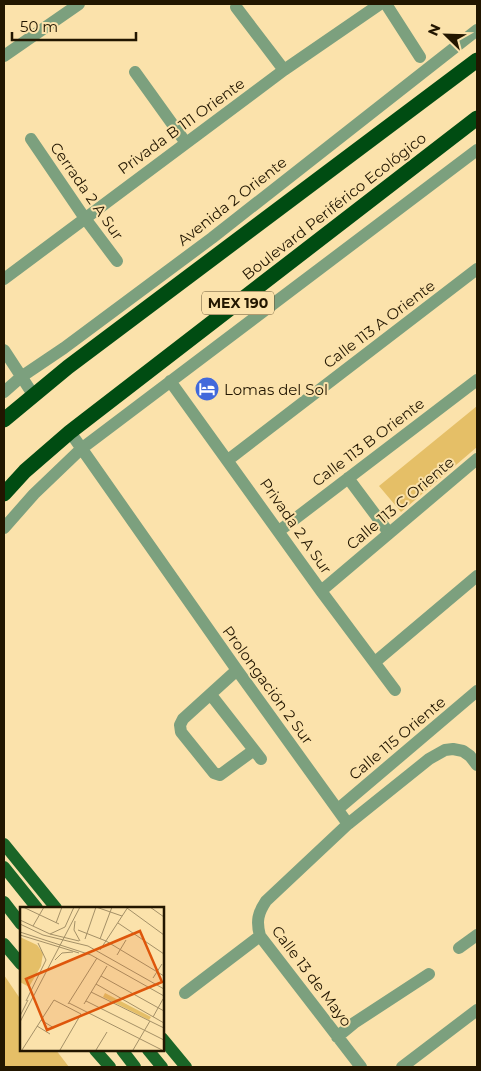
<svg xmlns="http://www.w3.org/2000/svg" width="481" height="1071" font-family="Montserrat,sans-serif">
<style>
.green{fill:#e5bf67}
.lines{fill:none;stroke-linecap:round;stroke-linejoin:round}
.minor{stroke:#7ca07e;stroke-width:12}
.major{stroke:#1a6527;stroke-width:12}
.highway{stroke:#004c12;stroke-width:15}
.labels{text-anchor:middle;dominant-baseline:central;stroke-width:4;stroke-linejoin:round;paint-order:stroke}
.shield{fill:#fbe2ab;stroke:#635333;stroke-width:1}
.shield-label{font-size:14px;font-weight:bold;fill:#221600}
.street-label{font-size:15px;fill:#221600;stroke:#fbe2ab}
.poi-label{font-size:15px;fill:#221600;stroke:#fbe2ab;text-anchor:start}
.inset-road{fill:none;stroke:#a49067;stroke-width:1}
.view{fill:#de560b;fill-opacity:0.15;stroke:#de560b;stroke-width:2.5}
.inset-edge{fill:none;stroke:#221600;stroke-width:2.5}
</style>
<rect width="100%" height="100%" fill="#fbe2ab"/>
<path class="green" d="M477,406V447L401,512L379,486Z
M4,975L21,1000V1050H56L69,1067H4Z"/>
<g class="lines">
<path class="minor" d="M386,4L420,57
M236,7L284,70
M4,56L79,4
M135,72L186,143
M31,139L84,217L117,261
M4,279L284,70L380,4
M4,350L34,396
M170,381L321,591L395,690
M4,392L21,377L64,348L212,238L477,30
M70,432L237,670L348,824
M228,460L477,269
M348,478L389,533
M4,528L34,494L81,449L477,150
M279,531L477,380
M321,591L477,459
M375,662L477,576
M237,670L183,719L180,725L181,732L214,773L220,775L254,750
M211,695L261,759
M338,809L477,691
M459,948L477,935
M185,993L260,936
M337,1037L354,1023L429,974
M361,1067L260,936C256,921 258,913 266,901L348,824L429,759L445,750L453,749L463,751L470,756L477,765
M402,1067L477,1010"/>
<path class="major" d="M4,844L56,908
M4,867L37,908
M4,902L21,924
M4,944L21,964
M162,1038L186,1067
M95,1050L110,1067
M122,1050L135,1067
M148,1050L162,1067"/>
<path class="highway" d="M4,420L68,367L477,60
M4,494L25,471L70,432L477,118"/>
</g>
<defs>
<symbol id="hotel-disc" viewBox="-11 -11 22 22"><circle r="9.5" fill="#4169db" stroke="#fbe2ab"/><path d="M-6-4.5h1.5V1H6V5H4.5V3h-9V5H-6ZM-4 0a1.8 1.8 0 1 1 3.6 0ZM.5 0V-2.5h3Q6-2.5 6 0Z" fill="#fff"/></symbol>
</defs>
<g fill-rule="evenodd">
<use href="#hotel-disc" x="193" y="375" width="28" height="28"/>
</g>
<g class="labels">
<rect class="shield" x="202" y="291.5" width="72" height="23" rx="4"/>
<g class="shield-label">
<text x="238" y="303">MEX 190</text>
</g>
<g class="street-label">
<text transform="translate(181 126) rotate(-36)">Privada B 111 Oriente</text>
<text transform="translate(87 191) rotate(55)">Cerrada 2 A Sur</text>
<text transform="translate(232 201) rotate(-38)">Avenida 2 Oriente</text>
<text transform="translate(334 206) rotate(-38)">Boulevard Periférico Ecológico</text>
<text transform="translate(379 324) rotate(-37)">Calle 113 A Oriente</text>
<text transform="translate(368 442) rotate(-37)">Calle 113 B Oriente</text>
<text transform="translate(400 503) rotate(-40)">Calle 113 C Oriente</text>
<text transform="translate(296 526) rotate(55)">Privada 2 A Sur</text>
<text transform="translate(268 685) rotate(54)">Prolongación 2 Sur</text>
<text transform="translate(397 738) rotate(-40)">Calle 115 Oriente</text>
<text transform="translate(312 976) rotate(53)">Calle 13 de Mayo</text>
</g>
<g class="poi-label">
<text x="224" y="389">Lomas del Sol</text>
</g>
</g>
<g transform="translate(20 907)">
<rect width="144" height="144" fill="#fbe2ab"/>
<path d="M0,30L17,38L23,46L21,59L9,80L0,75ZM85,86L131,110L129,113L83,90Z" fill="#e5bf67"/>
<path class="inset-road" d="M3,0L39,17M76,0L102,9M130,0L144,10M107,1L144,28M0,13L30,27L59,34M55,14L54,23L60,34M36,16L42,0M98,16L144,47M0,17L23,28L68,39L144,82M13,19L24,0M58,23L86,34L144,69M0,25L71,48L144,89M30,27L45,20L54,0M0,28L59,46M65,32L76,0M80,32L92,0M80,43L108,0M97,48L106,33M35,53L42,46L53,45M81,69L144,104M133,71L142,57M76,77L144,116M71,85L144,121M6,94L26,53L18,36M66,94L144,133M49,96L142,143M48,97L77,51M64,97L87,59M0,109L8,93M133,110L143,92M21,113L34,121M0,115L60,0M17,119L30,127M2,143L34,93L61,107L40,143M76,143L87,125M113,143L130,114"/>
<path class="view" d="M120,24L142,75L27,123L6,72Z"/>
<rect width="144" height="144" class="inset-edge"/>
</g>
<rect width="481" height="1071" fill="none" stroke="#221600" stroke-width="10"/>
<g transform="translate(446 35) rotate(293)" stroke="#fbe2ab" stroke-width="4" paint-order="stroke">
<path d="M0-4L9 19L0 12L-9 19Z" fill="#221600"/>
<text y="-8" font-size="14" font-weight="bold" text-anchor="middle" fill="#221600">N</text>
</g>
<path d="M12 32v8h124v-8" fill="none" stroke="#221600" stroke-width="2.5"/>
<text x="20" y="32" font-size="15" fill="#221600" stroke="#fbe2ab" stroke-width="4" paint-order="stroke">50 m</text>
</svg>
